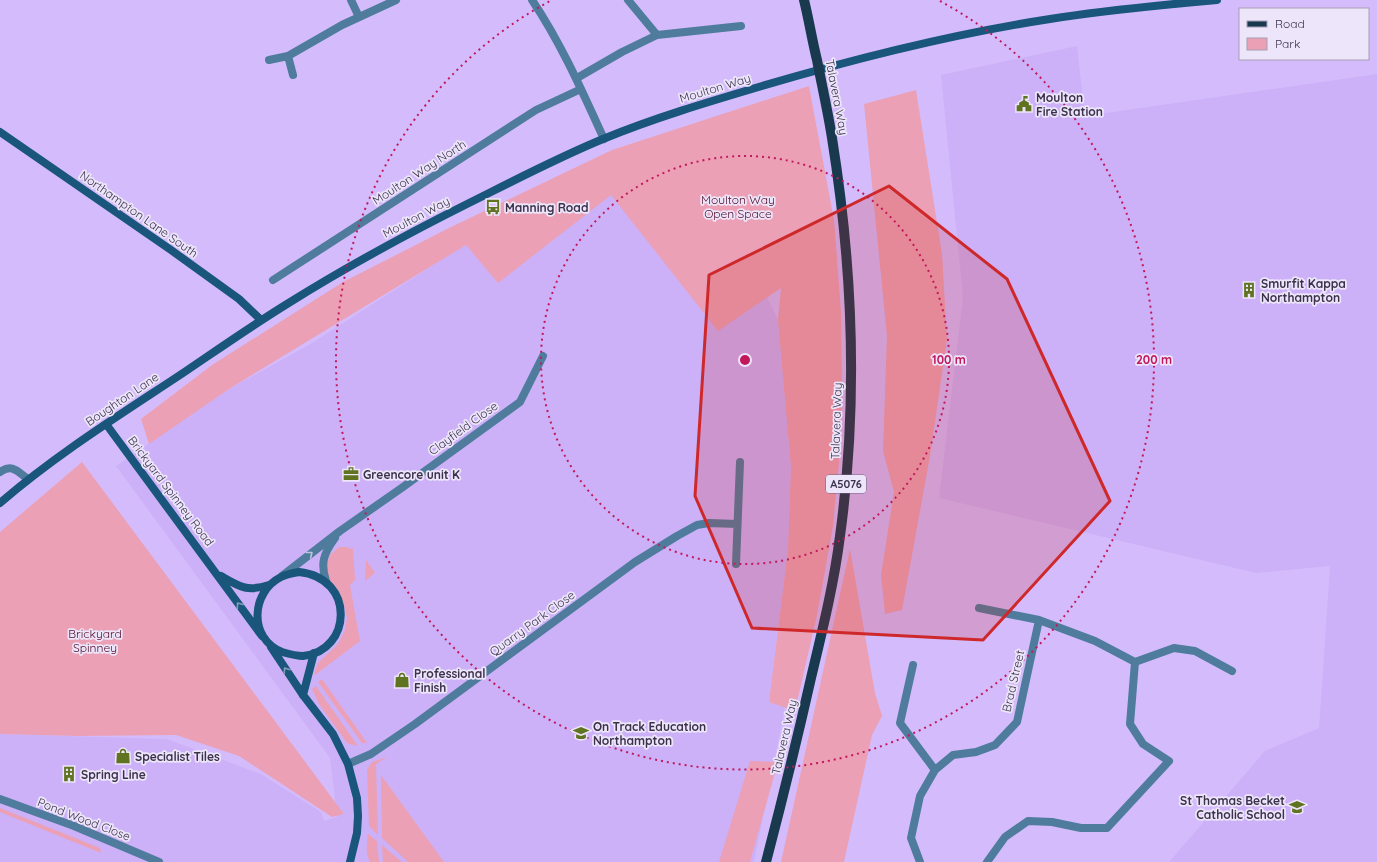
<svg xmlns="http://www.w3.org/2000/svg" width="1377" height="862" font-family="Quicksand,sans-serif">
<style>
.built{fill:#ccb1f8}
.green{fill:#eba0b5}
.lines{fill:none;stroke-linecap:round;stroke-linejoin:round}
.street{stroke:#4f7c9d;stroke-width:8}
.secondary{stroke:#1a557b;stroke-width:8}
.primary{stroke:#19394f;stroke-width:10}
.oneway{stroke:#bec6de}
.oneway2{stroke:#849eba}
.marked{fill:#ce282a;fill-opacity:0.2;stroke:#ce282a;stroke-width:3;stroke-linejoin:round}
.ring{fill:none;stroke:#c2185b;stroke-width:2;stroke-dasharray:2 4}
.labels{text-anchor:middle;dominant-baseline:central;stroke-width:3.5;stroke-linejoin:round;paint-order:stroke}
.shield{fill:#ede6fa;stroke:#706780;stroke-width:1}
.shield-label{font-size:11px;font-weight:bold;fill:#3b314b}
.street-label{font-size:12px;fill:#3b314b;stroke:#ede6fa}
.poi-label{font-size:12px;font-weight:bold;fill:#3b314b;stroke:#ede6fa;text-anchor:start}
.park-label{font-size:12px;fill:#510b28;stroke:#ede6fa}
.centre{fill:#c2185b;stroke:#ede6fa;stroke-width:2}
.ring-label{font-size:12px;text-anchor:middle;font-weight:bold;fill:#c2185b;stroke:#ede6fa;stroke-width:3.5;stroke-linejoin:round;paint-order:stroke}
</style>
<rect width="100%" height="100%" fill="#d4bcfc"/>
<path class="built" d="M1077,46L1085,116L1377,74V862H1169L1265,751L1319,728L1330,566L1256,573L939,498L963,297L941,75Z
M611,194L718,330L767,297L778,320L791,467L788,550L769,702L785,707L754,862H0V734L167,739L261,774L321,812L324,821L337,817L330,758L116,466L229,389L312,343L466,244L498,283Z"/>
<path class="green" d="M809,86L834,220L841,312L842,388L839,463L833,526L817,615L795,711L769,702L788,550L791,467L778,320L781,288L718,331L611,195L498,283L466,245L229,389L149,444L141,419L212,365L343,282L449,228L612,150Z
M916,90L942,254L947,339L930,456L902,610L885,614L881,575L894,492L883,451L887,336L864,104Z
M82,462L344,814L332,817L239,756L176,735L79,736L0,734V532Z
M339,547H346L352,549L353,548L355,580L350,585L360,641L315,675L314,674L318,663L338,644L345,630L347,618L344,604L328,578L326,569L330,555Z
M850,549L875,693L882,716L872,735L844,862H781Z
M366,560L375,573L365,581Z
M322,679L367,743H362L318,682Z
M316,686L358,746L347,743L319,704L312,689Z
M387,757L376,764L378,835L369,826L367,770L372,762Z
M750,761L778,762L750,862H719Z
M381,775L444,862H408L382,838Z
M0,808L100,848L101,853L0,812Z
M368,834L377,841L379,862H370C365,853 367,844 368,834Z
M382,845L402,862H383Z"/>
<g class="lines">
<path class="street" d="M351,0L359,17
M532,0C561,43 582,91 604,139
M628,0L657,35
M288,56L293,75
M269,60L288,56L342,25L396,0
M577,78L622,52L657,35L741,26
M273,280L536,110L581,89
M0,472C12,463 18,472 28,479
M736,564L740,462
M282,576L340,531L403,487L520,402L543,356
M326,581C320,563 324,553 335,538
M979,608L1039,620L1095,641L1135,662
M913,665L900,723L935,770
M348,764L371,754L415,724L635,562L677,536L697,525L709,523L737,524
M0,799L74,826L159,862
M920,862L911,838L920,796L935,770L953,755L976,752L995,745L1017,722L1039,620
M987,862L1005,837L1028,821L1052,822L1081,828H1107L1169,761L1143,744L1130,724L1135,662L1174,648L1195,651L1232,671"/>
<path class="secondary" d="M0,132L171,250L239,299L261,320
M106,424L262,636
M0,503C58,453 123,413 186,371C220,348 253,325 287,304C346,267 407,234 469,203C513,181 557,158 603,139C654,118 708,102 762,86C857,58 952,34 1050,19C1105,10 1161,5 1217,0
M299,572C356,578 352,651 303,656C296,656 289,654 282,652C248,638 251,592 281,577C287,574 293,573 299,572Z
M221,576C240,587 247,592 269,585
M271,647L303,695L333,734L348,764L357,798L358,816L357,833L350,862
M303,695L314,653"/>
<path class="primary" d="M766,862C782,801 797,740 811,678C822,632 834,584 840,536C858,404 853,269 832,138C828,112 822,86 817,60C812,40 809,20 804,0"/>
</g>
<defs><path id="oneway-chevron" d="M-2-3.5L2.5 0L-2 3.5" fill="none" stroke-width="1.6" stroke-linecap="round" stroke-linejoin="round"/></defs>
<use class="oneway" href="#oneway-chevron" transform="translate(310 554) rotate(-38)"/>
<g class="oneway2">
<use href="#oneway-chevron" transform="translate(239 605) rotate(-126)"/>
<use href="#oneway-chevron" transform="translate(286 670) rotate(-124)"/>
</g>
<path class="marked" d="M889,186L1007,279L1110,501L983,640L752,628L695,496L709,275Z"/>
<g class="ring">
<circle cx="745" cy="360" r="204"/>
<path d="M940 1A409 409 0 1 1 550 1"/>
</g>
<defs>
<symbol id="civic-bare" viewBox="-9 -9 18 18"><path d="M-.6-6.5H3V-4.5H.6V-3L4-1V1h2V6H-6V1h2V-1L-.6-3ZM-1.2 2.5V6h2.4V2.5Z" fill="#607321" stroke="#ede6fa" stroke-width="2.5" paint-order="stroke"/></symbol>
<symbol id="bus-bare" viewBox="-9 -9 18 18"><path d="M-5-6H5V4H4V6H2V4H-2V6H-4V4H-5ZM-3.5-4V0h7V-4ZM-3.5 1.2v1.5H-2V1.2ZM2 1.2v1.5H3.5V1.2Z" fill="#607321" stroke="#ede6fa" stroke-width="2.5" paint-order="stroke"/></symbol>
<symbol id="building-bare" viewBox="-9 -9 18 18"><path d="M-4-6H4V6H1V3H-1V6H-4ZM-2.5-4.3h1.7v1.8h-1.7ZM.8-4.3h1.7v1.8H.8ZM-2.5-1h1.7V.8h-1.7ZM.8-1h1.7V.8H.8Z" fill="#607321" stroke="#ede6fa" stroke-width="2.5" paint-order="stroke"/></symbol>
<symbol id="office-bare" viewBox="-9 -9 18 18"><path d="M-6-3h4V-5.5h4V-3h4V5H-6ZM-1-4.5V-3h2v-1.5ZM-6 0V1H6V0Z" fill="#607321" stroke="#ede6fa" stroke-width="2.5" paint-order="stroke"/></symbol>
<symbol id="shop-bare" viewBox="-9 -9 18 18"><path d="M-5-2.5h2.3a2.7 3.5 0 0 1 5.4 0H5L5.5 6h-11ZM-1.5-2.5h3a1.5 2.3 0 0 0-3 0Z" fill="#607321" stroke="#ede6fa" stroke-width="2.5" paint-order="stroke"/></symbol>
<symbol id="school-bare" viewBox="-9 -9 18 18"><path d="M0-5L7-2L0 1L-7-2ZM-4 1L0 2.5L4 1V4Q0 6-4 4Z" fill="#607321" stroke="#ede6fa" stroke-width="2.5" paint-order="stroke"/></symbol>
</defs>
<g fill-rule="evenodd">
<use href="#civic-bare" x="1013" y="93" width="22" height="22"/>
<use href="#bus-bare" x="482" y="196" width="22" height="22"/>
<use href="#building-bare" x="1238" y="279" width="22" height="22"/>
<use href="#office-bare" x="340" y="463" width="22" height="22"/>
<use href="#shop-bare" x="391" y="669" width="22" height="22"/>
<use href="#school-bare" x="570" y="722" width="22" height="22"/>
<use href="#shop-bare" x="112" y="745" width="22" height="22"/>
<use href="#building-bare" x="58" y="763" width="22" height="22"/>
<use href="#school-bare" x="1286" y="796" width="22" height="22"/>
</g>
<g class="labels">
<rect class="shield" x="826" y="475" width="40" height="18" rx="3"/>
<g class="shield-label">
<text x="846" y="484">A5076</text>
</g>
<g class="street-label">
<text transform="translate(715 88) rotate(-17)">Moulton Way</text>
<text transform="translate(837 97) rotate(79)">Talavera Way</text>
<text transform="translate(419 172) rotate(-33)">Moulton Way North</text>
<text transform="translate(139 214) rotate(35)">Northampton Lane South</text>
<text transform="translate(416 217) rotate(-28)">Moulton Way</text>
<text transform="translate(122 399) rotate(-34)">Boughton Lane</text>
<text transform="translate(836 421) rotate(-88)">Talavera Way</text>
<text transform="translate(463 428) rotate(-36)">Clayfield Close</text>
<text transform="translate(171 491) rotate(53)">Brickyard Spinney Road</text>
<text transform="translate(532 623) rotate(-36)">Quarry Park Close</text>
<text transform="translate(1013 681) rotate(-77)">Brad Street</text>
<text transform="translate(784 737) rotate(-77)">Talavera Way</text>
<text transform="translate(84 819) rotate(21)">Pond Wood Close</text>
</g>
<g class="poi-label">
<text x="1036" y="97">Moulton<tspan x="1036" dy="14">Fire Station</tspan></text>
<text x="505" y="207">Manning Road</text>
<text x="1261" y="283">Smurfit Kappa<tspan x="1261" dy="14">Northampton</tspan></text>
<text x="363" y="474">Greencore unit K</text>
<text x="414" y="673">Professional<tspan x="414" dy="14">Finish</tspan></text>
<text x="593" y="726">On Track Education<tspan x="593" dy="14">Northampton</tspan></text>
<text x="135" y="756">Specialist Tiles</text>
<text x="81" y="774">Spring Line</text>
<text x="1285" y="800" text-anchor="end">St Thomas Becket<tspan x="1285" dy="14">Catholic School</tspan></text>
</g>
<g class="park-label">
<text x="738" y="199">Moulton Way<tspan x="738" dy="14">Open Space</tspan></text>
<text x="95" y="633">Brickyard<tspan x="95" dy="14">Spinney</tspan></text>
</g>
</g>
<circle cx="745" cy="360" r="6" class="centre"/>
<g class="ring-label">
<text x="949" y="364">100 m</text>
<text x="1154" y="364">200 m</text>
</g>
<rect x="1239" y="8" width="130" height="52" fill="#ede6fa" stroke="#a69eb4"/>
<rect x="1247" y="21" width="20" height="6" fill="#19394f" stroke="#a69eb4"/>
<text x="1275" y="28" font-size="12" fill="#3b314b">Road</text>
<rect x="1247" y="38" width="20" height="12" fill="#eba0b5" stroke="#a69eb4"/>
<text x="1275" y="48" font-size="12" fill="#3b314b">Park</text>
</svg>
